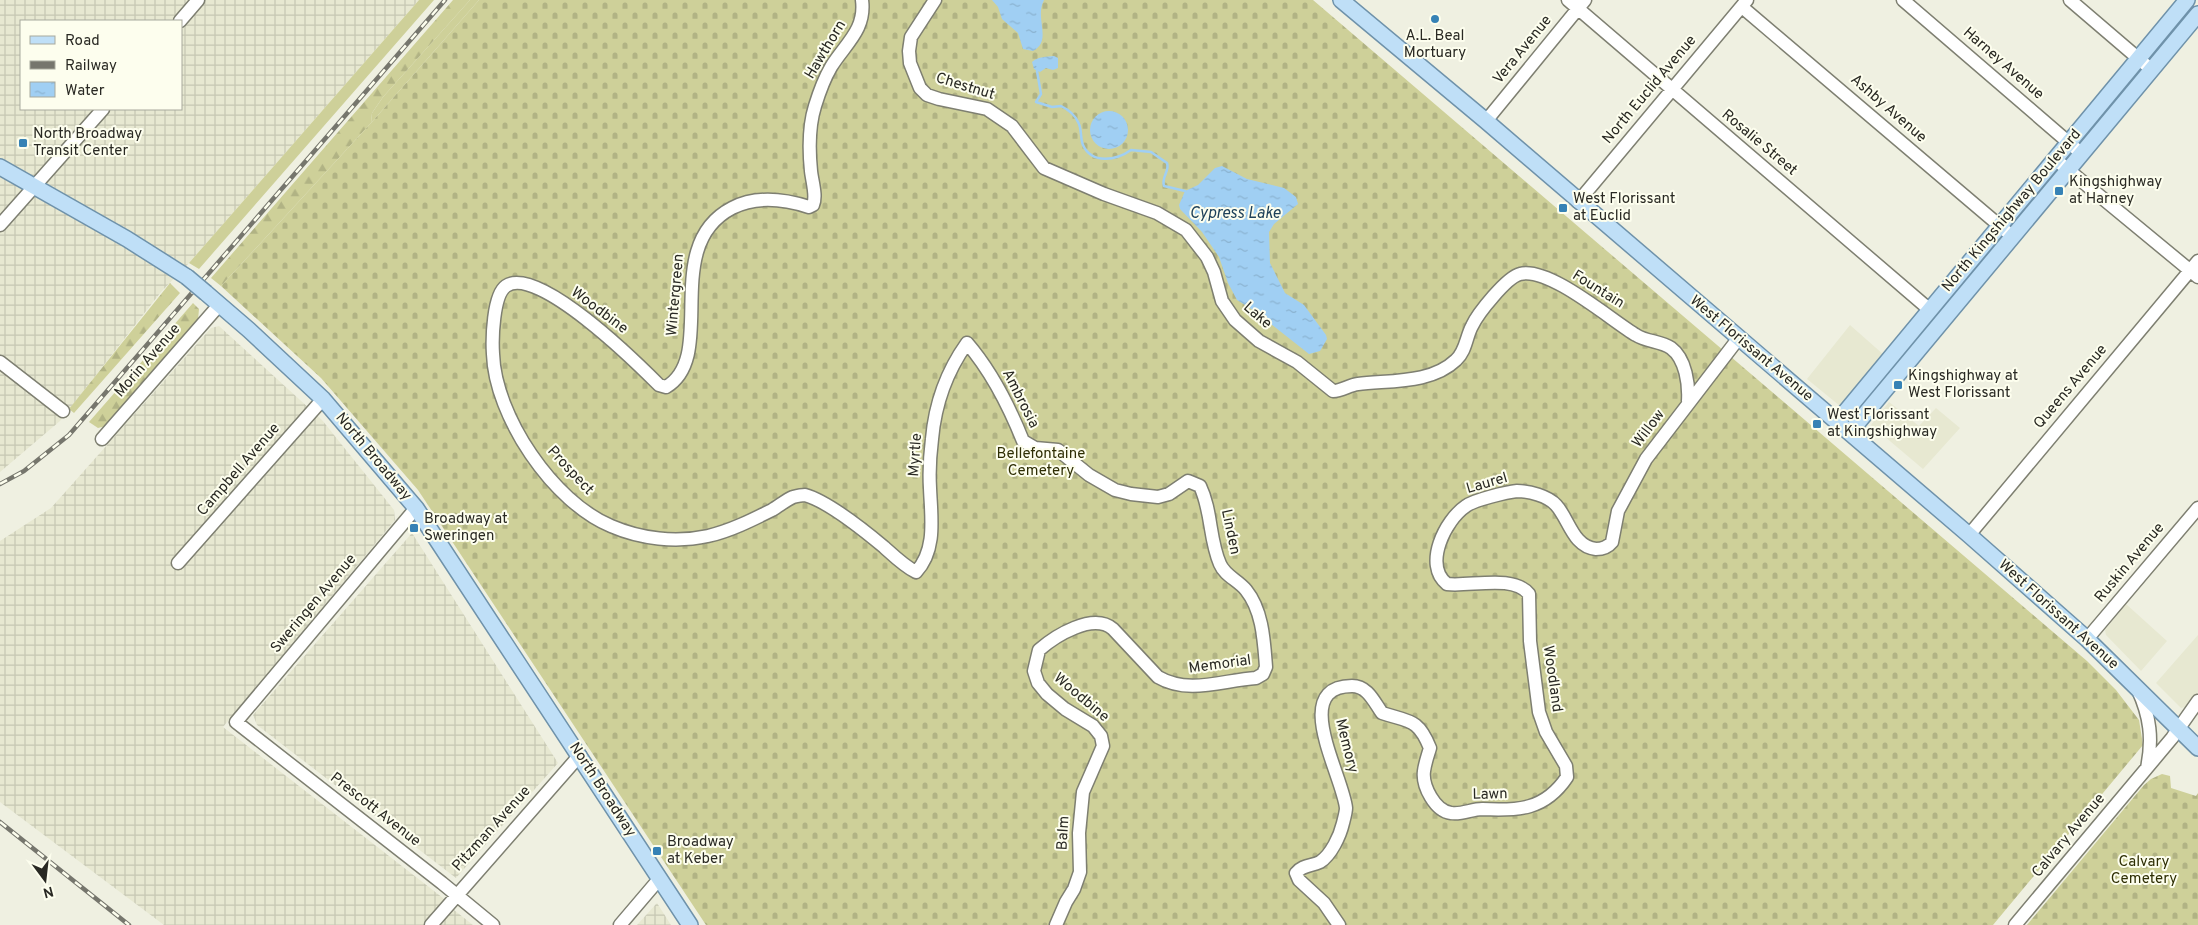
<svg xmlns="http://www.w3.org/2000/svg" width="2198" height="925" font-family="Overpass,sans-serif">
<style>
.built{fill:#e7e8d1}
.industrial{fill:url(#industrial-grid);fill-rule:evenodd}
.grass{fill:#ced099}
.forest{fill:url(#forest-firs)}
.cemetery{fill:url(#cemetery-stones)}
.water{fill:url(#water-ripples)}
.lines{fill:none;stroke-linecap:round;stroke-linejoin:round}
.stream{stroke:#a0cff3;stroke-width:2.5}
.minor-casing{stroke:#7e7f71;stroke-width:15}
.major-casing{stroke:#6f92aa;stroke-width:18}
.minor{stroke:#fff;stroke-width:12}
.major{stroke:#bfdff7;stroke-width:15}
.rail-casing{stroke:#76766d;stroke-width:4.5}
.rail{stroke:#fdfeee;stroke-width:2.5;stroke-dasharray:8;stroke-linecap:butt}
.major-bridge-casing{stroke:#6f92aa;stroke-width:18;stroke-linecap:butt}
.major-bridge{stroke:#bfdff7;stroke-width:15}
.poi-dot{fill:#3682b5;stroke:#fdfeee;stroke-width:2}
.labels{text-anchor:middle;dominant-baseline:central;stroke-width:4;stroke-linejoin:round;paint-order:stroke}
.poi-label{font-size:15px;fill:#292923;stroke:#fdfeee;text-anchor:start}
.street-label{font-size:15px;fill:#292923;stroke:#fdfeee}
.park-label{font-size:15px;fill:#2e2e04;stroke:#fdfeee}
.water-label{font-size:16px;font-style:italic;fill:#1e415a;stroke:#fdfeee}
</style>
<defs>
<pattern id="industrial-grid" width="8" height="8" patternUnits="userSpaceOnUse" patternTransform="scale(1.25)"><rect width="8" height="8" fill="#e7e8d1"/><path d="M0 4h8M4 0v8" fill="none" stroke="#c6c7b3"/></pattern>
<pattern id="forest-firs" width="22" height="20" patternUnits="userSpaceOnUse" patternTransform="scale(1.25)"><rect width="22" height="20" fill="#ced099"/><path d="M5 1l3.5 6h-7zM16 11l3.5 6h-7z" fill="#b1b384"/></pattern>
<pattern id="cemetery-stones" width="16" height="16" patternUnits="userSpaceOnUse" patternTransform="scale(1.25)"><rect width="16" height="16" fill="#ced099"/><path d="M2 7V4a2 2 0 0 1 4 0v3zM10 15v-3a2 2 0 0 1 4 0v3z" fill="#b1b384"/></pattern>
<pattern id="water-ripples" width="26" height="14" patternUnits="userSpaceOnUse" patternTransform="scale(1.25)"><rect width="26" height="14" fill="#a0cff3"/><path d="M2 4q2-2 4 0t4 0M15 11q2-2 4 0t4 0" fill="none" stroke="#8ab2d0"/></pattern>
</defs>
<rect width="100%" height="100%" fill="#eff0e1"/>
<path class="built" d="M1850,325L1884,355L1840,406L1807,379Z
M1889,402L1919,426L1936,408L1960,428L1923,469L1871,425Z
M2126,604L2167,641L2141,671L2106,635L2105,630Z
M2198,635V692L2185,707L2181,708L2156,683Z"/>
<path class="industrial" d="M0,0H419L189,263L161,292L60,421L0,472ZM21,21H181V109H21Z
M219,326L322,420L394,510L395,520L223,727L443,898L449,906L473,925H164L0,802V541L51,508L211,328Z
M412,533L558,763L456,878L257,725L253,715Z
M657,903L671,925H637Z"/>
<path class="grass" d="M419,0H434L199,269L189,263Z
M470,0H479L371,123L372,113L383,97Z"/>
<path class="forest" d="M453,0H470L383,97L372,113L371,123L221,286L211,278Z
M170,283L180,293L74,413L69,409Z
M193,303L199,309L198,320L106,426L98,428L89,422Z"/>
<path class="cemetery" d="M479,0H1313L2087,661L2116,690L2139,720L2143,745L1993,925H706L418,490L321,378L221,286L371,123Z
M2162,774L2170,776L2171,788L2196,796L2198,793V925H2027L2144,785L2151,779Z"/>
<path class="water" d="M992,0H1044C1034,19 1053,40 1033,51L1023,49L1018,33L1002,19L998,7Z
M1054,56L1058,58V68L1053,70L1046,68L1040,72L1034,69L1032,62C1039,56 1046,57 1054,56Z
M1090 130a19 19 0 1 1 38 0a19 19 0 1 1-38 0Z
M1222,166L1247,179L1284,188L1296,197L1298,204L1274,224L1269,232L1270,263L1285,293L1304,305L1326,335L1327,339L1320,351L1309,354L1253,310L1237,300L1228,283L1219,257L1202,232L1180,209L1179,205L1185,191L1198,185L1215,168Z"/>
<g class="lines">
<path class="stream" d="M1037,71L1041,94L1036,102L1052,107L1061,106C1067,109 1075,115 1078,122C1082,128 1080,138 1083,145C1092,165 1117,160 1131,150L1151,152L1167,163C1170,171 1161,177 1164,186L1185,191"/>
<defs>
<path id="minor" d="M862,0C866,30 845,44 831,67C824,79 819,93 815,106C809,125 809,151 811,171C812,181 817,196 813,205L809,207C784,199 757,195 732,208C659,246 719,356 666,387L659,385C637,363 537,264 506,286C493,295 492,339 493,354C495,416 553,502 611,526C641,539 676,543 708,536C730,531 752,520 772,510C779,506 786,500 793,497C797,496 802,495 805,495C827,501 866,532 884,547C894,556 904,566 916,572C937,550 931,516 930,488C929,472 930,455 932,439C935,405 947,371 967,343C992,372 1009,406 1023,441L1035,448L1058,450L1089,475L1115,490L1131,494L1158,497L1169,494L1188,481L1200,486C1212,511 1209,539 1220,564C1225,576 1238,580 1246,590C1263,611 1264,642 1266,667L1263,674L1256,678C1223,680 1189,695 1158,677L1113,629C1093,612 1055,636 1039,650L1034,671L1038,683L1047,694L1065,709L1093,726L1101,736L1103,746L1083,792L1079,833L1080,872L1074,889L1066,902L1056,925
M935,0L911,37L909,51L910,63L920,88L927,95L939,99L987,109L1012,126L1044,168L1104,194L1157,213L1186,230L1207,257L1214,272L1222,301L1235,320L1259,341L1297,362L1333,391C1342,391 1349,385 1358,384C1390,380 1431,384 1456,360C1466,351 1466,337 1472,326C1478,313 1507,277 1520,274C1549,266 1612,321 1636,335C1647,342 1661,341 1671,348C1686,359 1689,385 1688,401
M1568,0L1930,310
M1903,0L2082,154
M2070,0L2146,65
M1742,7L2007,232
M180,21L198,0
M1486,121L1585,0
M2055,159L2198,277
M1578,202L1747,0
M0,225L103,109
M0,362L63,411
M102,439L220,304
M416,508L236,722L442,883L493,925
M1969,535L2198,261
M178,563L323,399
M2087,639L2198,508
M2138,690C2150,716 2153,739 2147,768
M431,925L580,755
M620,925L660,878
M1339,925L1324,903L1299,880L1296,873C1302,865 1312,866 1320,862C1331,855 1340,836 1343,823C1344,819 1346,812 1346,808C1343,776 1289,686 1352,686C1368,686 1374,702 1382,713C1409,722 1418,718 1430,748C1428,755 1425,763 1424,771C1422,786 1435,811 1451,813C1461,815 1472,809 1482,809C1518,811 1545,810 1567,777L1566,766L1546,732L1539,712L1530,641L1529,594C1513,574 1470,587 1447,584C1423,565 1445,520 1466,506C1474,500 1507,492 1517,491C1529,491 1548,496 1556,505C1569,519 1573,547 1596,549C1603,549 1608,547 1612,542L1618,511L1646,459L1738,339
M2015,925L2172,738L2198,701"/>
<path id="major" d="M1341,0L1486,121L1969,535L2087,639L2198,748
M0,167L127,239L187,277
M206,293L249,330L323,399L416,508L690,925
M1837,422L2187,0
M1850,432L2198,14"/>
</defs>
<use href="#minor" class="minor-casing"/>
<use href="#major" class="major-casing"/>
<use href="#minor" class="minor"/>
<use href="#major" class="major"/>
<defs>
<path id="rail" d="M0,484L24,471L69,435L445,0
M0,822L129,925"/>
</defs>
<use href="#rail" class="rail-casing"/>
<use href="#rail" class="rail"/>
<defs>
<path id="major-bridge" d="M187,277L206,293"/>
</defs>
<use href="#major-bridge" class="major-bridge-casing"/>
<use href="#major-bridge" class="major-bridge"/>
</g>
<g class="poi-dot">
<circle cx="1435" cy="19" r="5"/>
<rect x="18" y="138" width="10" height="10" rx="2.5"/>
<rect x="2054" y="186" width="10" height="10" rx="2.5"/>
<rect x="1558" y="203" width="10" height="10" rx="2.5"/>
<rect x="1893" y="380" width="10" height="10" rx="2.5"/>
<rect x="1812" y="419" width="10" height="10" rx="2.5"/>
<rect x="409" y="523" width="10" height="10" rx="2.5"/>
<rect x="652" y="846" width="10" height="10" rx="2.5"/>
</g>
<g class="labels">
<g class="poi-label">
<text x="1435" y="36" text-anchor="middle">A.L. Beal<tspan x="1435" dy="17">Mortuary</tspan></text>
<text x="33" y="134">North Broadway<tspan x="33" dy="17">Transit Center</tspan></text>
<text x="2069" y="182">Kingshighway<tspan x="2069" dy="17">at Harney</tspan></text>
<text x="1573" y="199">West Florissant<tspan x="1573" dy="17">at Euclid</tspan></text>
<text x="1908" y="376">Kingshighway at<tspan x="1908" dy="17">West Florissant</tspan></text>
<text x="1827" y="415">West Florissant<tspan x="1827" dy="17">at Kingshighway</tspan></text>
<text x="424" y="519">Broadway at<tspan x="424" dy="17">Sweringen</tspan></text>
<text x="667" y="842">Broadway<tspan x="667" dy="17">at Keber</tspan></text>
</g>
<g class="street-label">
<text transform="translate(826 50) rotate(-59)">Hawthorn</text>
<text transform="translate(1523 50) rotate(-51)">Vera Avenue</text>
<text transform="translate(2003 64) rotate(41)">Harney Avenue</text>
<text transform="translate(965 87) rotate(17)">Chestnut</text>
<text transform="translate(1650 90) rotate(-50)">North Euclid Avenue</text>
<text transform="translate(1888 109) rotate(41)">Ashby Avenue</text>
<text transform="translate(1759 143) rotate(40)">Rosalie Street</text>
<text transform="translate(2012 211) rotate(-50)">North Kingshighway Boulevard</text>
<text transform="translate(1598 290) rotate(32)">Fountain</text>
<text transform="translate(676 295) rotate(-85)">Wintergreen</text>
<text transform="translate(599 311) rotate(37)">Woodbine</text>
<text transform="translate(1257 316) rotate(41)">Lake</text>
<text transform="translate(1751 349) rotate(40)">West Florissant Avenue</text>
<text transform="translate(148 361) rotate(-49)">Morin Avenue</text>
<text transform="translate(2071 387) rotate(-50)">Queens Avenue</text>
<text transform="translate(1020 399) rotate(63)">Ambrosia</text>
<text transform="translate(1649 429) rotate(-53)">Willow</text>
<text transform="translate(916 455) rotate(-86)">Myrtle</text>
<text transform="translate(373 457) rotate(50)">North Broadway</text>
<text transform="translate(239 470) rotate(-49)">Campbell Avenue</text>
<text transform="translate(570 471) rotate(47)">Prospect</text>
<text transform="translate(1487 484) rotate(-16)">Laurel</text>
<text transform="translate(1230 532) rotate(78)">Linden</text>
<text transform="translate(2130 563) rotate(-50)">Ruskin Avenue</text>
<text transform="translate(314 604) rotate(-50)">Sweringen Avenue</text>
<text transform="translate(2058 615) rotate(42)">West Florissant Avenue</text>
<text transform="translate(1220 665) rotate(-8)">Memorial</text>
<text transform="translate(1552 679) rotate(82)">Woodland</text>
<text transform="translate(1081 698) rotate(40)">Woodbine</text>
<text transform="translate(1346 746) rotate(76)">Memory</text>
<text transform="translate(602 790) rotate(57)">North Broadway</text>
<text transform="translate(1490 795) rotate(-1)">Lawn</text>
<text transform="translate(375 810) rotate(38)">Prescott Avenue</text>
<text transform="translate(492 829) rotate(-48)">Pitzman Avenue</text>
<text transform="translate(1064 833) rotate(-87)">Balm</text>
<text transform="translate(2069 836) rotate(-50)">Calvary Avenue</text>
</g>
<g class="park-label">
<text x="1041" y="454">Bellefontaine<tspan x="1041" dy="17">Cemetery</tspan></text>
<text x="2144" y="862">Calvary<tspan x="2144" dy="17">Cemetery</tspan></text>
</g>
<g class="water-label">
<text x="1235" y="214">Cypress Lake</text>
</g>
</g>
<rect x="20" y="20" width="162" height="90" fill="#fdfeee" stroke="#a8a99d"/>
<rect x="30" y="36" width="25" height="8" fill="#bfdff7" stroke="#a8a99d"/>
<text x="65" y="45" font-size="15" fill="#292923">Road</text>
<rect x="30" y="61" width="25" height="8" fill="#76766d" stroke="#a8a99d"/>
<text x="65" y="70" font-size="15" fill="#292923">Railway</text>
<rect x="30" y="82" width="25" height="15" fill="url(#water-ripples)" stroke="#a8a99d"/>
<text x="65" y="95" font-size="15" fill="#292923">Water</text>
<g transform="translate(45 880) rotate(165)" stroke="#fdfeee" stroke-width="4" paint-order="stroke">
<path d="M0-4L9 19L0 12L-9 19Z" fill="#292923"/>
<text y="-8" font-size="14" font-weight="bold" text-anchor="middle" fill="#292923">N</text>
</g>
</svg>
